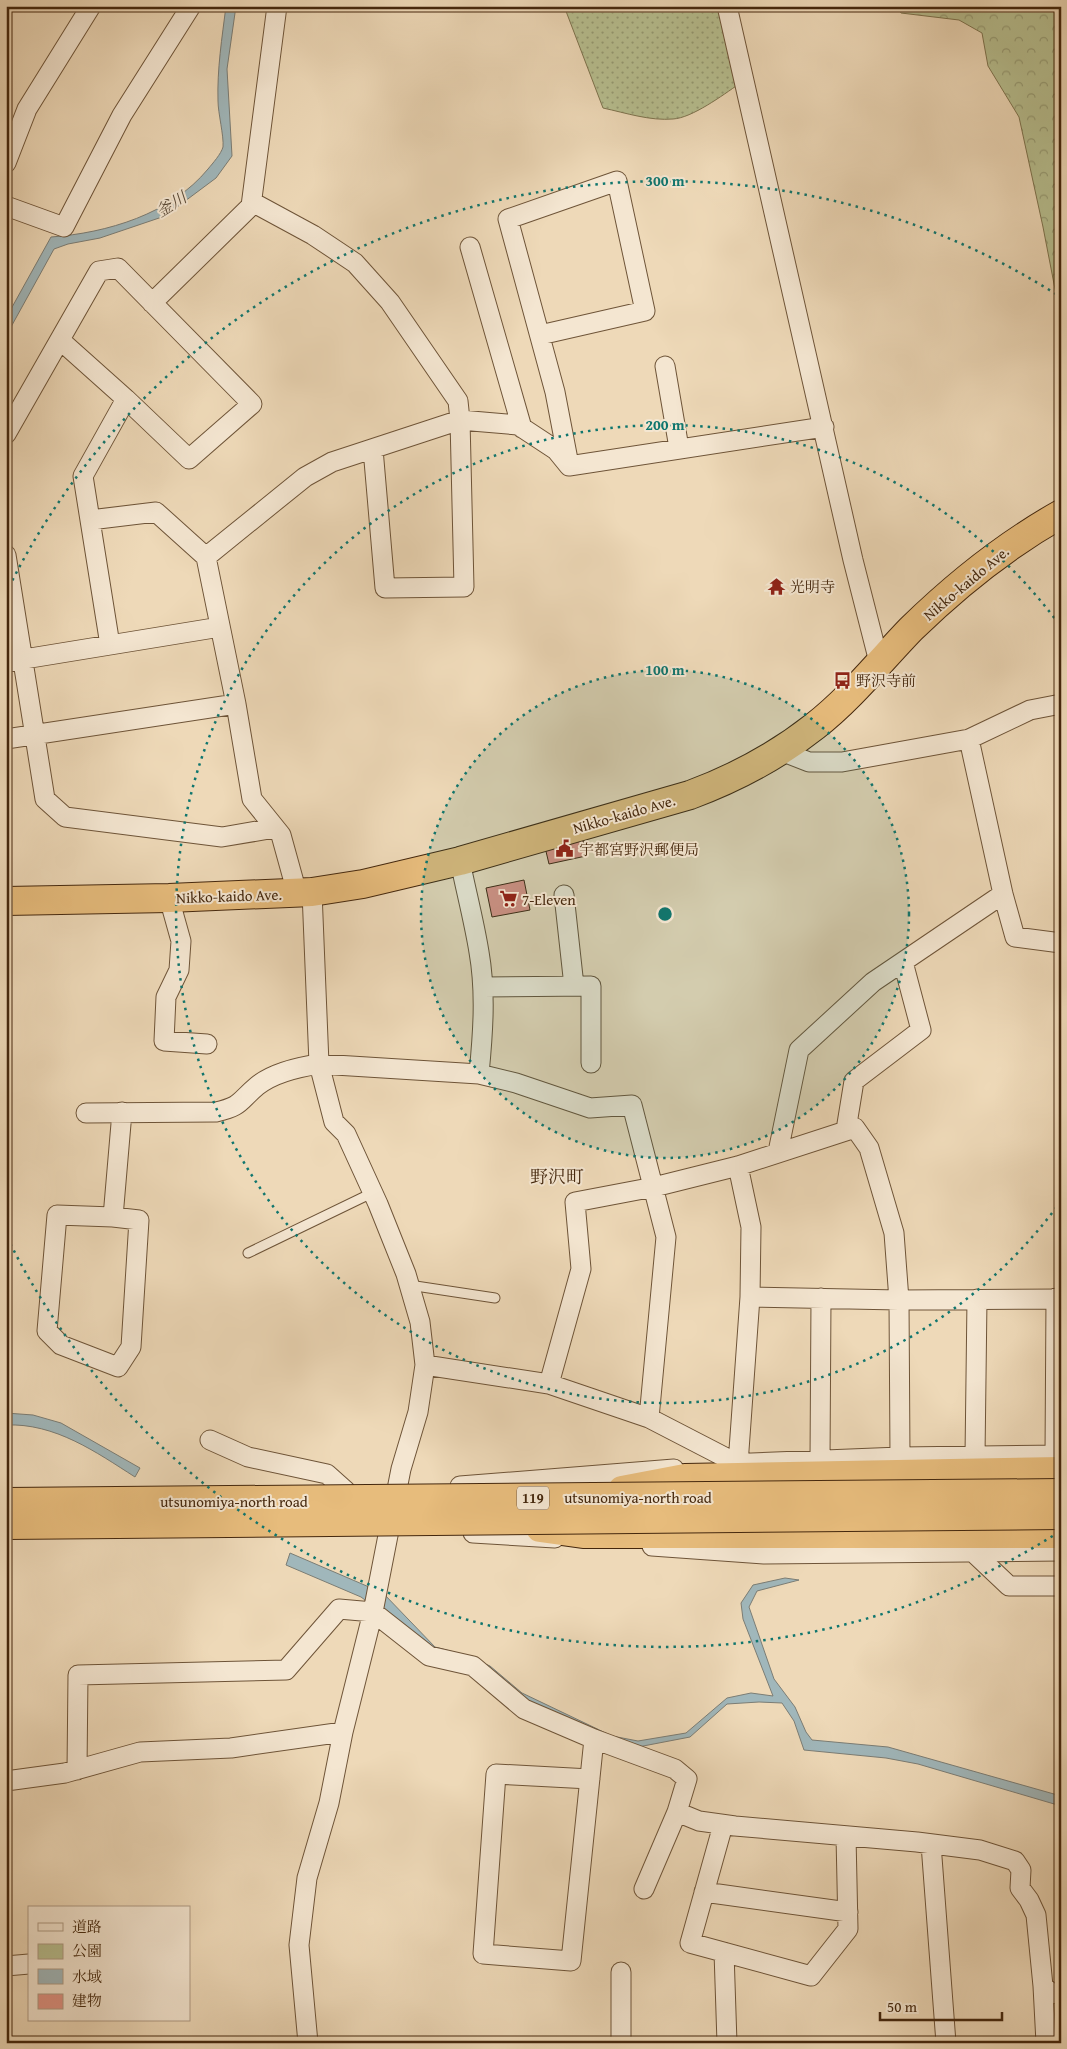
<svg xmlns="http://www.w3.org/2000/svg" width="1067" height="2049" font-family="'Gentium Book Plus','Noto Serif JP',serif">
<style>
.green{fill:url(#green-dots);stroke:#7e734e}
.forest{fill:url(#forest-crowns);stroke:#7e734e}
.water{fill:#a0b7bb;stroke:#7b7d75}
.building{fill:#e19385;stroke:#44270d}
.lines{fill:none;stroke-linecap:round;stroke-linejoin:round}
.service-casing{stroke:#6e5438;stroke-width:11}
.minor-casing{stroke:#6e5438;stroke-width:21}
.trunk-casing{stroke:#44270d;stroke-width:30}
.service{stroke:#f4e6d1;stroke-width:9}
.minor{stroke:#f4e6d1;stroke-width:19}
.trunk{stroke:#e7bc7c;stroke-width:28}
.trunk-bridge-casing{stroke:#44270d;stroke-width:30;stroke-linecap:butt}
.trunk-bridge{stroke:#e7bc7c;stroke-width:28}
.ring{fill:none;stroke:#0f766e;stroke-width:2.5;stroke-dasharray:2.5 5}
.labels{text-anchor:middle;dominant-baseline:central;stroke-width:4;stroke-linejoin:round;paint-order:stroke}
.shield{fill:#f4e6d1;stroke:#796048;stroke-width:1}
.shield-label{font-size:14px;font-weight:bold;fill:#44270d}
.street-label{font-size:15px;fill:#44270d;stroke:#f4e6d1}
.poi-label{font-size:15px;fill:#44270d;stroke:#f4e6d1;text-anchor:start}
.water-label{font-size:16px;font-style:italic;fill:#5b4b38;stroke:#f4e6d1}
.quarter-label{font-size:18px;fill:#44270d;stroke:#f4e6d1}
.centre{fill:#0f766e;stroke:#f4e6d1;stroke-width:2.5}
.ring-label{font-size:15px;text-anchor:middle;font-weight:bold;fill:#0f766e;stroke:#f4e6d1;stroke-width:4;stroke-linejoin:round;paint-order:stroke}
</style>
<defs>
<pattern id="green-dots" width="8" height="8" patternUnits="userSpaceOnUse" patternTransform="scale(1.25)"><rect width="8" height="8" fill="#b7bf90"/><path d="M2 2h.1M6 6h.1" fill="none" stroke="#969b74" stroke-width="1.8" stroke-linecap="round"/></pattern>
<pattern id="forest-crowns" width="20" height="18" patternUnits="userSpaceOnUse" patternTransform="scale(1.25)"><rect width="20" height="18" fill="#b7bf90"/><path d="M2 6a3 3 0 1 1 6 0M12 15a3 3 0 1 1 6 0" fill="none" stroke="#969b74"/></pattern>
</defs>
<rect width="100%" height="100%" fill="#eed9b8"/>
<filter id="stains"><feTurbulence type="fractalNoise" baseFrequency=".004" numOctaves="4"/><feColorMatrix values="0 0 0 0 .2 0 0 0 0 .09 0 0 0 0 .02 0 0 0 .5 -.17"/></filter>
<radialGradient id="worn" r=".72"><stop offset=".6" stop-color="#630" stop-opacity="0"/><stop offset="1" stop-color="#630" stop-opacity=".3"/></radialGradient>
<path class="green" d="M564,6H721L739,84C723,95 692,118 673,119C650,121 626,113 603,108Z"/>
<path class="forest" d="M896,6H1061V320L1043,227L1019,117L988,66L982,33L959,20L901,13Z"/>
<path class="water" d="M226,6H236L227,69L232,156L216,178L165,216L100,238L68,244L54,249L6,336V318L51,237C107,233 171,214 208,169C213,163 221,154 223,147C224,136 218,113 218,101C217,69 222,38 226,6Z
M6,1413L33,1415L61,1423L140,1468L135,1477C96,1452 55,1423 6,1425Z
M290,1553L383,1593L435,1647L465,1655L490,1666L522,1693L612,1736L638,1741L686,1733L727,1698L751,1693L773,1696L743,1619L741,1603L753,1585L785,1578L799,1580L757,1591L749,1607L774,1679L795,1707L806,1732L812,1740L888,1747L1061,1796V1806L918,1764L886,1758L804,1750L794,1721L782,1703L759,1702L727,1704L690,1737L638,1747L525,1705L435,1652L361,1597L286,1565Z"/>
<path class="building" d="M582,835L586,856L549,864L544,843Z
M524,880L530,910L492,917L486,888Z"/>
<g class="lines">
<defs>
<path id="service" d="M248,1253L372,1193
M409,1285L495,1298"/>
<path id="minor" d="M727,6L853,560L879,662
M6,163L27,109L91,6
M6,206L64,227L122,115L191,6
M251,206L277,6
M470,247L522,428
M152,303L254,203L313,235L355,263L390,302L458,401L460,420L464,587L385,588L373,449
M540,335L645,311L617,181L508,219L555,392L569,465
M60,340L126,399
M665,366L679,448
M6,434L99,271L118,268L252,404L189,459L126,399L83,476L90,520L156,512L206,557L236,704L252,799L281,835L297,893
M90,520L110,645
M6,555L45,799L65,817L222,837L275,828
M206,557L305,477L332,462L460,420L518,425L556,450L569,466L824,427
M6,662L220,627
M6,739L236,704
M969,739L1030,710L1061,704
M781,751L809,762H842L969,739L1003,894L1015,937L1061,943
M460,861C466,891 474,921 479,952C486,992 483,1033 479,1074
M564,895L574,986
M169,898L181,941L179,970L166,997L164,1041L207,1044
M483,987L591,986V1063
M86,1113L216,1112C242,1106 238,1102 257,1086C273,1073 299,1067 319,1064L479,1074L516,1083L590,1108L632,1105L666,1237L649,1418
M846,1130L854,1081L921,1030L903,962
M778,1152L799,1050L873,982L1003,894
M113,1217L139,1220L131,1347L118,1367L61,1345L47,1331L57,1215L113,1217L122,1112
M750,1297L899,1300L1061,1299
M425,1365L549,1384L649,1418L738,1464L750,1297L751,1227L738,1166
M549,1384L581,1269L575,1202L654,1187L738,1166L855,1128L869,1148L894,1233L899,1300L900,1457
M210,1440L248,1457L327,1474L346,1491
M1055,1455L1056,1298
M975,1456L977,1299
M820,1460L821,1298
M726,1464L900,1457L1061,1455
M460,1486L674,1469
M473,1533L555,1538
M652,1546L764,1554L1061,1551
M973,1552L1009,1586H1061
M77,1770L78,1675L286,1670L339,1609L373,1612L429,1656L473,1666L524,1709L594,1739L675,1769L687,1779L677,1812L699,1821L735,1826L917,1842L980,1850L1015,1861L1021,1870L1020,1888L1029,1900L1036,1915L1043,1986L1051,1993L1061,1994
M590,1779L496,1774L483,1954L571,1961L594,1739
M6,1781L65,1773L140,1752L231,1748L343,1732
M723,1825L690,1943L811,1976L848,1929L846,1836
M931,1844L946,2043
M644,1889L677,1812
M704,1892L848,1912
M724,1952L727,2043
M6,1966L29,1964
M621,1972V2043
M1043,1986L1046,2043
M308,2043L299,1945L307,1878L329,1803L343,1732L373,1612L401,1469L418,1412L425,1365L420,1322L406,1274L378,1204L346,1134L334,1122L319,1064L312,892"/>
<path id="trunk" d="M6,901L169,898L312,892L363,884L460,861L690,795C736,778 777,756 815,726C851,698 880,661 911,629C956,585 1006,545 1061,514
M622,1490L685,1478L1061,1471
M540,1528L583,1534H1061"/>
</defs>
<use href="#service" class="service-casing"/>
<use href="#minor" class="minor-casing"/>
<use href="#trunk" class="trunk-casing"/>
<use href="#service" class="service"/>
<use href="#minor" class="minor"/>
<use href="#trunk" class="trunk"/>
<defs>
<path id="trunk-bridge" d="M6,1502L1061,1493
M6,1525L1061,1515"/>
</defs>
<use href="#trunk-bridge" class="trunk-bridge-casing"/>
<use href="#trunk-bridge" class="trunk-bridge"/>
</g>
<circle cx="665" cy="914" r="244" fill="#0f766e" fill-opacity=".12"/>
<g class="ring">
<circle cx="665" cy="914" r="244"/>
<path d="M1061 1201A489 489 0 1 1 1061 627"/>
<path d="M1059 1532A733 733 0 0 1 9 1241M9 587A733 733 0 0 1 1059 296"/>
</g>
<defs>
<symbol id="temple-bare" viewBox="-9 -9 18 18"><path d="M0-6L5-2H3V0L6.5 2.5H4V6H1.5V3h-3V6H-4V2.5H-6.5L-3 0V-2H-5Z" fill="#8f2418" stroke="#f4e6d1" stroke-width="2.5" paint-order="stroke"/></symbol>
<symbol id="bus-bare" viewBox="-9 -9 18 18"><path d="M-5-6H5V4H4V6H2V4H-2V6H-4V4H-5ZM-3.5-4V0h7V-4ZM-3.5 1.2v1.5H-2V1.2ZM2 1.2v1.5H3.5V1.2Z" fill="#8f2418" stroke="#f4e6d1" stroke-width="2.5" paint-order="stroke"/></symbol>
<symbol id="civic-bare" viewBox="-9 -9 18 18"><path d="M-.6-6.5H3V-4.5H.6V-3L4-1V1h2V6H-6V1h2V-1L-.6-3ZM-1.2 2.5V6h2.4V2.5Z" fill="#8f2418" stroke="#f4e6d1" stroke-width="2.5" paint-order="stroke"/></symbol>
<symbol id="supermarket-bare" viewBox="-9 -9 18 18"><path d="M-6-5.5h2.5l.6 2H6L4.5 2H-2.5L-4.4-4H-6ZM-1.5 3.2a1.3 1.3 0 1 0 .1 0ZM3 3.2a1.3 1.3 0 1 0 .1 0Z" fill="#8f2418" stroke="#f4e6d1" stroke-width="2.5" paint-order="stroke"/></symbol>
</defs>
<g fill-rule="evenodd">
<use href="#temple-bare" x="764" y="574" width="25" height="25"/>
<use href="#bus-bare" x="830" y="668" width="25" height="25"/>
<use href="#civic-bare" x="552" y="836" width="25" height="25"/>
<use href="#supermarket-bare" x="496" y="886" width="25" height="25"/>
</g>
<g class="labels">
<rect class="shield" x="517" y="1486.5" width="32" height="23" rx="4"/>
<g class="shield-label">
<text x="533" y="1498">119</text>
</g>
<g class="street-label">
<text transform="translate(966 583) rotate(-40)">Nikko-kaido Ave.</text>
<text transform="translate(624 814) rotate(-16)">Nikko-kaido Ave.</text>
<text transform="translate(229 896) rotate(-2)">Nikko-kaido Ave.</text>
<text x="638" y="1497">utsunomiya-north road</text>
<text x="234" y="1501">utsunomiya-north road</text>
</g>
<g class="poi-label">
<text x="790" y="586">光明寺</text>
<text x="856" y="680">野沢寺前</text>
<text x="579" y="849">宇都宮野沢郵便局</text>
<text x="522" y="899">7-Eleven</text>
</g>
<g class="water-label">
<text transform="translate(171 204) rotate(-32)">釜川</text>
</g>
<g class="quarter-label">
<text x="557" y="1176">野沢町</text>
</g>
</g>
<circle cx="665" cy="914" r="8" class="centre"/>
<g class="ring-label">
<text x="665" y="186">300 m</text>
<text x="665" y="430">200 m</text>
<text x="665" y="675">100 m</text>
</g>
<rect width="1067" height="2049" fill="none" stroke="#eed9b8" stroke-width="25"/>
<rect x="8" y="8" width="1052" height="2034" fill="none" stroke="#44270d" stroke-width="2.5"/>
<rect x="12" y="12" width="1042" height="2024" fill="none" stroke="#44270d"/>
<rect x="28" y="1906" width="162" height="115" fill="#f4e6d1" stroke="#ae9a83"/>
<rect x="38" y="1923" width="25" height="8" fill="#f4e6d1" stroke="#ae9a83"/>
<text x="72" y="1932" font-size="15" fill="#44270d">道路</text>
<rect x="38" y="1944" width="25" height="15" fill="#b7bf90" stroke="#ae9a83"/>
<text x="72" y="1956" font-size="15" fill="#44270d">公園</text>
<rect x="38" y="1969" width="25" height="15" fill="#a0b7bb" stroke="#ae9a83"/>
<text x="72" y="1982" font-size="15" fill="#44270d">水域</text>
<rect x="38" y="1994" width="25" height="15" fill="#e19385" stroke="#ae9a83"/>
<text x="72" y="2006" font-size="15" fill="#44270d">建物</text>
<path d="M880 2012v8h122v-8" fill="none" stroke="#44270d" stroke-width="2.5"/>
<text x="887" y="2012" font-size="15" fill="#44270d" stroke="#f4e6d1" stroke-width="4" paint-order="stroke">50 m</text>
<rect width="100%" height="100%" filter="url(#stains)"/>
<rect width="100%" height="100%" fill="url(#worn)"/>
</svg>
